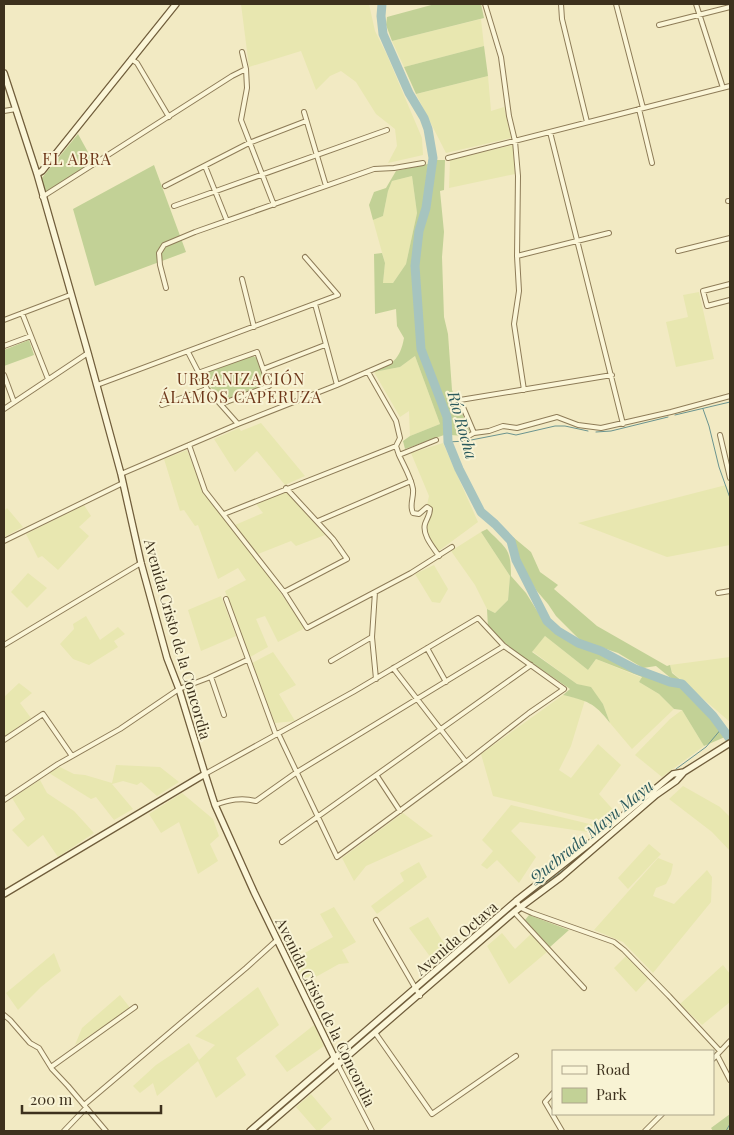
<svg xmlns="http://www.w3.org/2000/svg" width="734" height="1135" font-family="'Playfair Display',serif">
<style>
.farmland{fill:#e8e7b0}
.green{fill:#c2d196}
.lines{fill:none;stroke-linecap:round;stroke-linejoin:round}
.stream{stroke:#6b948f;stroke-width:1}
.river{stroke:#a6c4bf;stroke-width:9}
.street-casing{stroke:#8e7c58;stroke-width:6}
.secondary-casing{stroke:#705d3b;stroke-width:8}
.street{stroke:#fbf6d8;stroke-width:4}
.secondary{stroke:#fbf6d8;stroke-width:5.5}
.labels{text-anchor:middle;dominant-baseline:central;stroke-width:4;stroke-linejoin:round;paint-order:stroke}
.street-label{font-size:15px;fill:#3d311d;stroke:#f8f3d4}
.neighbourhood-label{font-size:16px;letter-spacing:1px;fill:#6d3619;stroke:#f8f3d4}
.water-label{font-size:16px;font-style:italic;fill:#2b5a5d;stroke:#f8f3d4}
</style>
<rect width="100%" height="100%" fill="#f2eac3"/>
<path class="farmland" d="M241,4H369L375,31L387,55L422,138L423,155L388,163L397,146L395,129L376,114L356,82L341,71L330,76L316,90L301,51L249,67Z
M481,19L484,46L404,67L392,41Z
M488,76L491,111L504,107L511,138L446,153L416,94Z
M513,145L515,174L449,188L450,160Z
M412,176L417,213L406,264L393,283H383L385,263L373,220L383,216L388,191L392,181Z
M699,292L714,359L676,367L666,322L688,317L683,295Z
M415,356L440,424L410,436L409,411L400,417L374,372L400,367Z
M261,423L305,476L285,485L257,451L235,472L214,439L239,428L241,431Z
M443,443L478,522L436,553L424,528L432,513L427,505L429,496L411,453Z
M187,450L203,492L265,571L305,628L278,642L265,616L256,619L268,647L250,657L225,591L246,580L238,568L218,579L198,525L195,526L184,510L180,511L164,459Z
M726,485L730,498V545L667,557L578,523Z
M286,492L325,535L296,546L291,541L258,554L235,525L263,513L256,504Z
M84,505L91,516L79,527L89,536L58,570L42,556L38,558L26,534Z
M7,508L23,527L4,537V511Z
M481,532L510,576L508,600L495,613L487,609L475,585L451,551Z
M434,565L448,589L440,603L432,602L415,574Z
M28,573L47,588L27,608L11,592Z
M221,596L236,636L201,651L188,610Z
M86,616L100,640L118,627L125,634L114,641L118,647L89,665L73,659L60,644L74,629L73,624Z
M545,636L588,670L596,659L642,678L639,682L659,694L674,709L632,749L610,723L603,704L591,688L577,684L532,651Z
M273,652L296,685L279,694L295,721L275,723L252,663Z
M730,657V722L672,672L670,665Z
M19,683L32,693L20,703L31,718L4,737V697Z
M563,695L585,700L571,746L559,770L571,778L598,744L621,765L599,794L617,814L607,823L493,796L481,754Z
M682,710L704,746L662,777L635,755L670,719Z
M116,765L160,767L179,782L157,796L141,782L137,785L123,781L112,784L133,809L114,820L96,797L91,799L49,773L60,767L74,774L85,775L112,783Z
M40,780L47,793L74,811L94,833L58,857L43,835L28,847L12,830L25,819L12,798Z
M683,786L720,807L730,817V851L712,832L669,799Z
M182,793L213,819L219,836L210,844L218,861L198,874L179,822L161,833L149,814Z
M511,805L602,827L595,833L520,822L511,831L536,857L519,883L497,860L487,869L481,865L493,851L482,840Z
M403,813L433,836L366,866L354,881L342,858Z
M649,844L661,854L628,889L618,878Z
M658,858L673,864L671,874L666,884L656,888L653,896L674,904L707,870L712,877L711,902L653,973L623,942L594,930Z
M419,862L427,877L377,914L371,906L404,881L400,873Z
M334,907L356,942L342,950L349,963L339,964L305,983L294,959L333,937L320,914Z
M428,917L451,955L437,966L409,928Z
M502,933L515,949L531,934L547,952L509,984L487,946Z
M54,953L61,971L41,987L18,1010L6,993Z
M626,956L648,979L636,992L614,968Z
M723,965L730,974V1002L702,1025L680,1004Z
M258,987L279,1025L236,1058L246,1075L216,1098L198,1061L157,1096L153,1083L140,1093L133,1086L156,1065L189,1043L199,1060L215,1045L195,1036Z
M120,995L131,1009L75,1045L82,1028Z
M314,1025L324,1046L287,1072L275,1056Z
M311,1094L332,1119L319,1131H317L296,1107Z"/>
<path class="green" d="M435,4H481L484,18L392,41L386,25L387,17Z
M484,46L488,76L416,94L404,67Z
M78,134L94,163L46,194L41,179Z
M435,160H445L444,190L440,191L444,232L442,257L444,317L448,334L452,390L470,432L463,436L451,435L449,415L423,348L417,267L421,232L428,211Z
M428,164L422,213L416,228L412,265L418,351L442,407L444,418V435L405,449L403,441L410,436L440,424L415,356L400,367L374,372C392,364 400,360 404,338L397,326L396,309L375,314L374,254L382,253L385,263L383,283H393L406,264L417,213L412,176L392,181L388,191L383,216L373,220L369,205L374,192L386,188L396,171Z
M154,165L186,252L95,286L73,209Z
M29,340L34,355L4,366V350Z
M253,356L257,358L266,382L264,386L223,400L210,387L204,376L205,373Z
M487,529C506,549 511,547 511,576L526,593L544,622L555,633L577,646L600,654L645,676L681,688L711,718L725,737L704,746L682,710L674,709L659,694L639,682L642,677L596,659L588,670L545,636L532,652L577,684L591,687L603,704L610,723C594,702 587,701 563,695L570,689L513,650L488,628L487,609L495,613L508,600L510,576L481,532Z
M513,537L531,552L540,572L558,585L554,589L597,626L667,666L670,665L672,673L682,681L672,679L656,666L643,668L618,653L580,640L556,616L548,604L536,590L520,561Z
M529,915L569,930L550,947L525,920Z
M730,1114V1131H713L711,1128Z"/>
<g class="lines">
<path class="stream" d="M703,409L709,426L719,467L730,498
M675,415L730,402
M596,432L611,431L668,417
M448,442L466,441L507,433L516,435L555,426H565L588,431
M726,733L730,731
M676,769L706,747L722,728
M664,785L673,779
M522,901L566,868L636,808
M381,1023L413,995
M256,1131L330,1067
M726,1131L730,1124"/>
<path class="river" d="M382,4L381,16L383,34L409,93L424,118L428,129L433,158L426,208L419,231L415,266L421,349L447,417L448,442L459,469L481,512L495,524L511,541L516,560L547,621L558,631L578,643L601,651L635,669L670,682L682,684L713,716L730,739"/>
<defs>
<path id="street" d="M485,4L501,57L509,116L515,141L518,176L517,256L519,291L514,324L524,390
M561,4L562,19L587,122
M616,4L643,108
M696,4L723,88
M659,25L730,7
M242,52L246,69L247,88L241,120L274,205
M131,59L137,63L169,117
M639,109L652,163
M4,111L16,109
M304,112L326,186
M550,132L623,424
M448,158L730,86
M205,166L227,221
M165,186L249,143L306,121
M42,197L232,76L246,69
M728,201H730
M174,206L387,130
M678,251L730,238
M517,256L609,233
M242,279L254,327
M730,284L703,291L707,306L730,300
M166,288L160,265L159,253L164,245L195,232L374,169L394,168L423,163
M315,304L337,385
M22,313L48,379
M4,320L70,295
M4,346L31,336
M188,352L207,389L238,424
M263,369L325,345
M368,372L396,421L400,438L396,446
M198,373L257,352L269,386L221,404
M4,375L14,402
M97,385L338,295L305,257
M162,405L207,389
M4,409L88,353
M474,433L460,400L612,375
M720,435L730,478
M465,438L474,433L489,431L503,426L517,428L557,417L578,425L601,428L671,412L730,396
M189,445L205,491L284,592L307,628L411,573L452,547
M399,455C404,466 411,477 413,489C414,498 409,505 413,513L419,514L427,507L430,509C430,515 427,518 425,524C422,535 433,547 439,556
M121,474L238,424L337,385L390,362
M224,514L396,446L399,455L436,440
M318,521L411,481
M4,541L123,483
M284,592L347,559L333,539L286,488
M375,592L372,637L376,679
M718,593L730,591
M226,599L276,735
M4,645L141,563
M427,648L446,682
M331,661L372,637
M393,668L466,762
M211,677L224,715
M4,740L43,714L72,756
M205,774L353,692L478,618L504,646L564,689L529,713L466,762L337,857L278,733
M377,776L400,811
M4,800L58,764L120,729L179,689L208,678L247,660
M215,805C229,800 241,797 256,801L297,772L504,646
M282,842L531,665
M516,901L521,908L532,913L614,942L624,950L669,996L720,1051
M514,912L584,988
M376,920L420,996
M4,1015L10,1020L30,1043L39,1048L52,1069L68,1086L106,1131
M376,1034L432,1114L516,1056
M717,1055L730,1080
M713,1059L730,1041
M338,1065L372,1131
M51,1067L135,1007
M553,1093L545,1102L562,1131
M84,1105L246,968L277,940
M64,1131L86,1108
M645,1131L662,1114"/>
<path id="secondary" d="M4,73L37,174L88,353L121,474L141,563L167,658L179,689L205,774L215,805L254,892L338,1065
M37,174L42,171L176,4
M4,894L205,774
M250,1131L516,901L590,843L673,774L684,772
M261,1131L514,912L561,877L656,795L676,781L684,772L730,743"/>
</defs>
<use href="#street" class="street-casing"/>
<use href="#secondary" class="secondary-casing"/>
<use href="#street" class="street"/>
<use href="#secondary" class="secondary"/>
</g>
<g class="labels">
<g class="street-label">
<text transform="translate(178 639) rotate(74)">Avenida Cristo de la Concordia</text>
<text transform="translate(456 938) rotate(-41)">Avenida Octava</text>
<text transform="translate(326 1012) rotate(64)">Avenida Cristo de la Concordia</text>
</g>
<g class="neighbourhood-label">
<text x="77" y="158">EL ABRA</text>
<text x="241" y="378">URBANIZACIÓN<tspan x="241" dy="18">ÁLAMOS CAPERUZA</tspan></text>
</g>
<g class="water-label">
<text transform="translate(463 425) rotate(74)">Río Rocha</text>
<text transform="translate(591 831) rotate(-39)">Quebrada Mayu Mayu</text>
</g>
</g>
<rect width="734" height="1135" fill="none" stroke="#3d311d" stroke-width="10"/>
<rect x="552" y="1050" width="162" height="65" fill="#f8f3d4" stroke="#ada58b"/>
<rect x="562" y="1066" width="25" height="8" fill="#fbf6d8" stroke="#ada58b"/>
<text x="596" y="1075" font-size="15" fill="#3d311d">Road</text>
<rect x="562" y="1088" width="25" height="15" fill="#c2d196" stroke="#ada58b"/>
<text x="596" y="1100" font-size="15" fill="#3d311d">Park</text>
<path d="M22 1105v8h139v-8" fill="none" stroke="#3d311d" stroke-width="2.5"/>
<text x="30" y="1105" font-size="15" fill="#3d311d" stroke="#f8f3d4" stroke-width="4" paint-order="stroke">200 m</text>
</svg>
